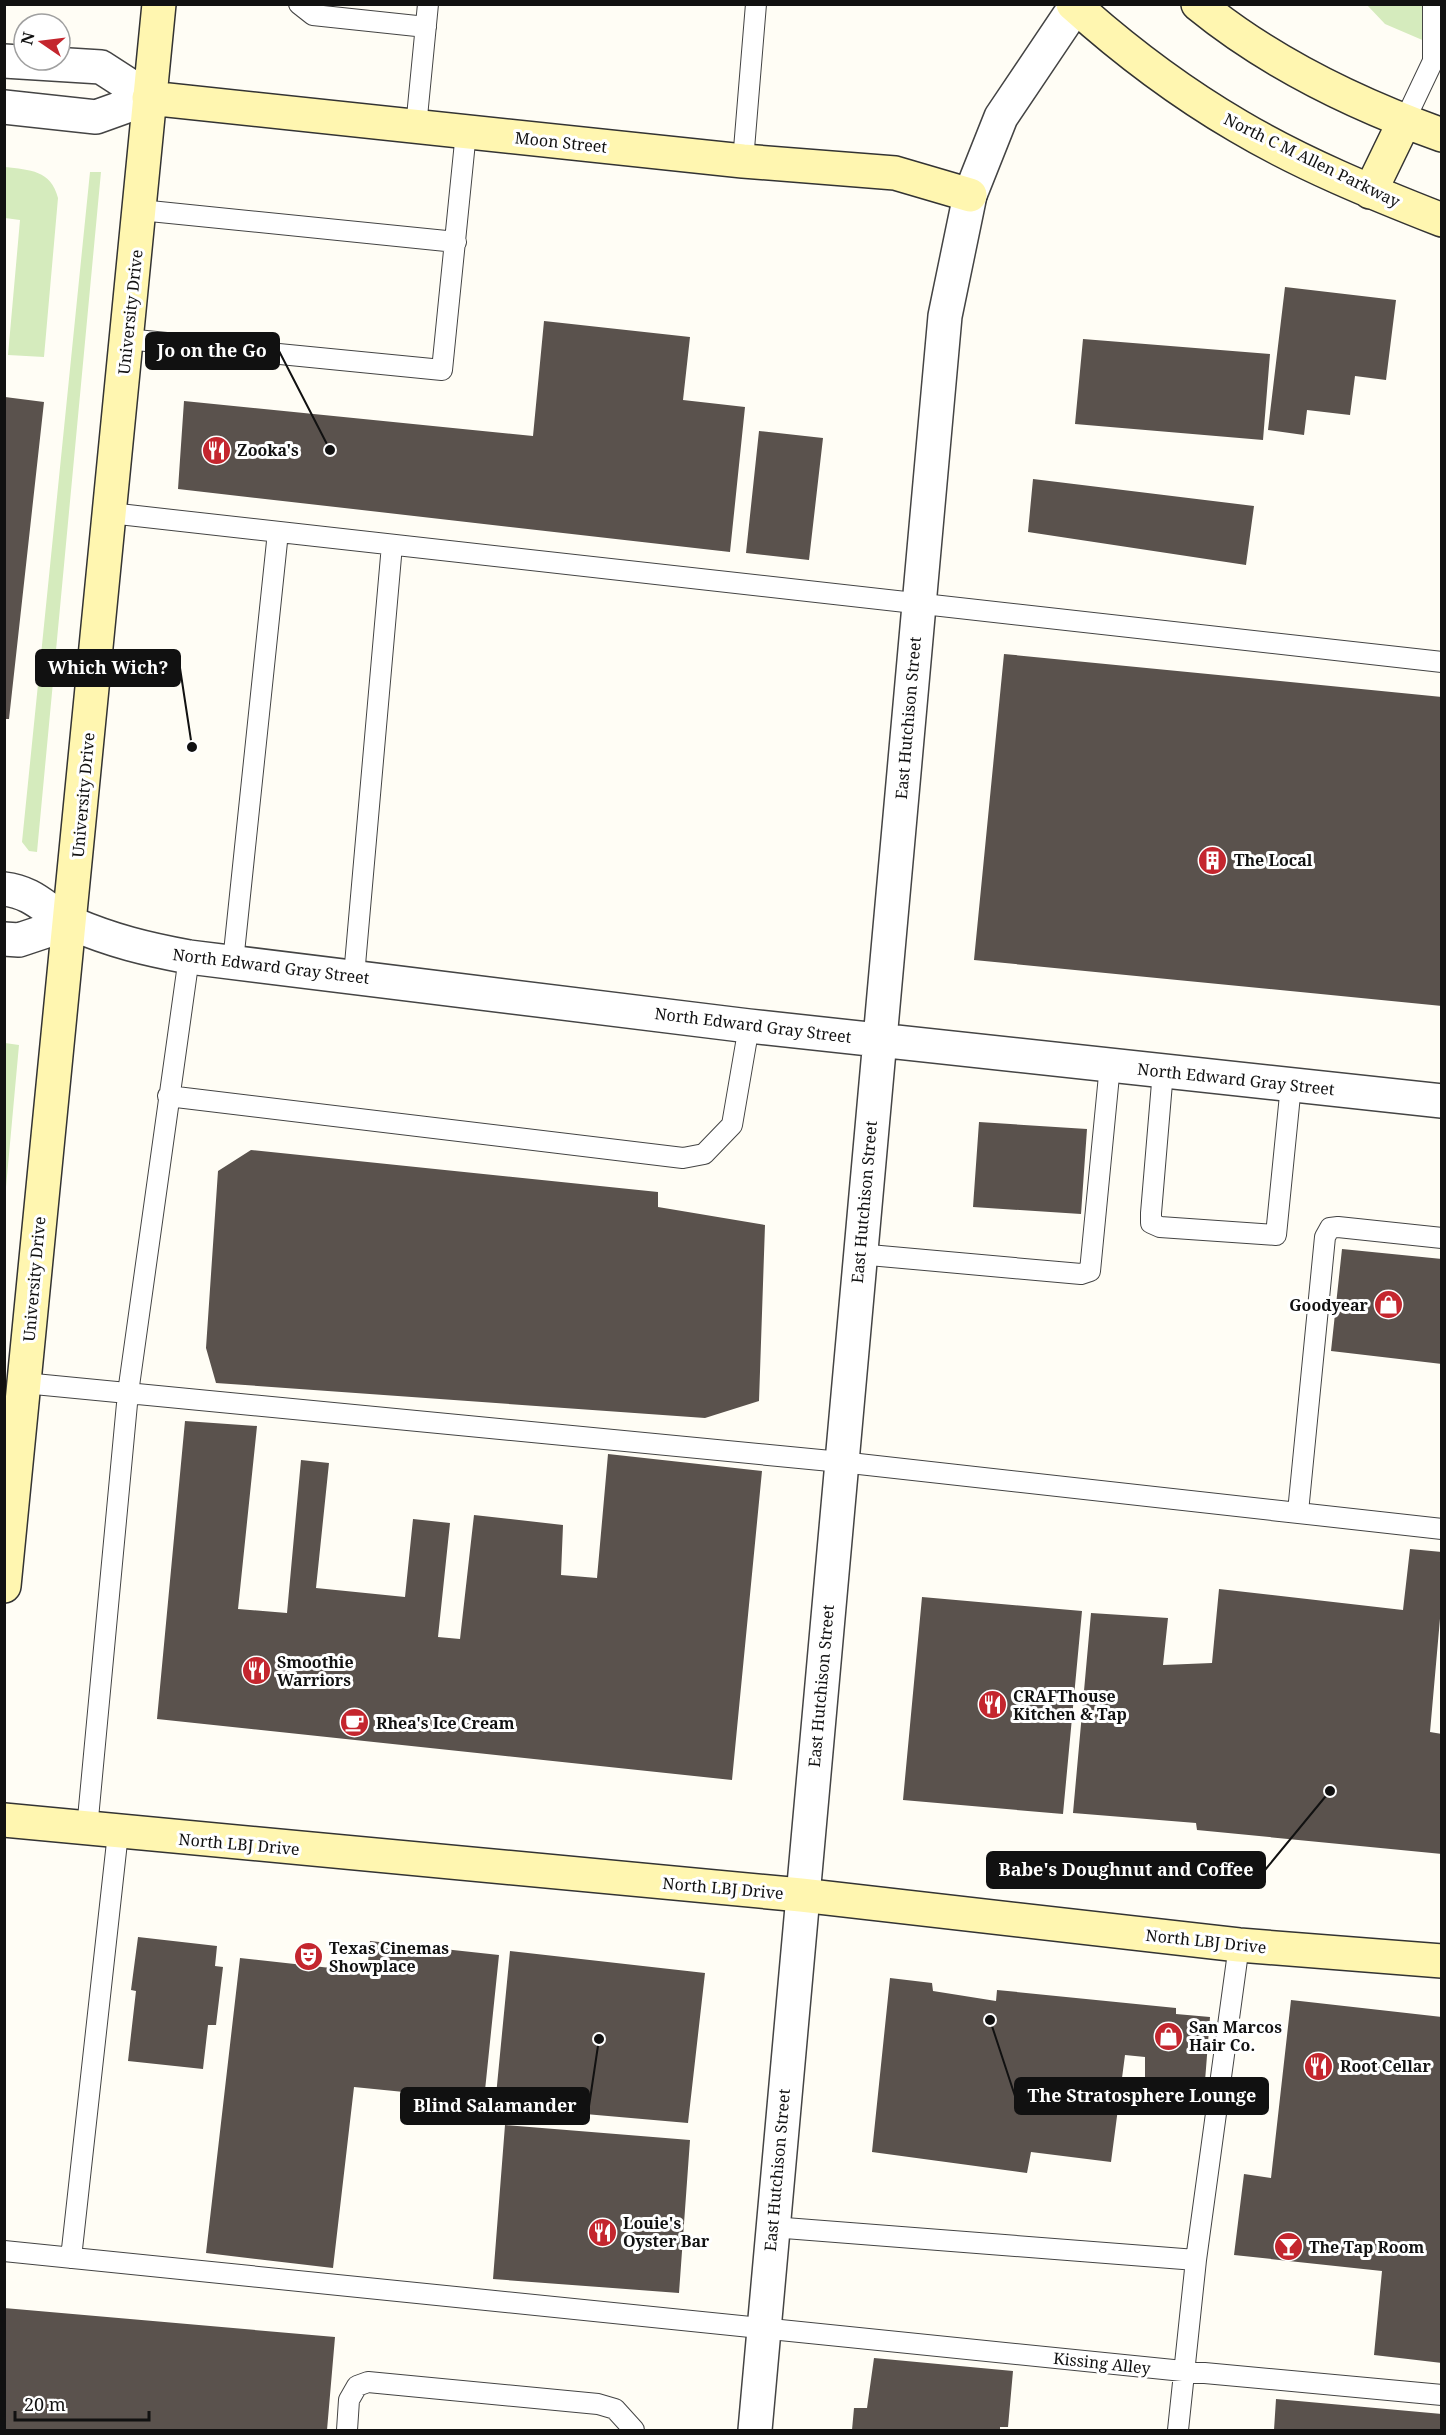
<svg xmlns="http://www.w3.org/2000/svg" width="1446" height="2435" font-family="'Noto Serif',serif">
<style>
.green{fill:#d5ebbd}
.building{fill:#5a524d}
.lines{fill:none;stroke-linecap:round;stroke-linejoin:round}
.lane-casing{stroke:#444;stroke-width:22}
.street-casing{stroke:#444;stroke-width:36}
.secondary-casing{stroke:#333;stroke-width:36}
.lane{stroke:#fff;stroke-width:20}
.street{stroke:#fff;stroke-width:33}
.secondary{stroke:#fff6b0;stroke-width:33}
.labels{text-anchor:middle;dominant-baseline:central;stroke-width:6;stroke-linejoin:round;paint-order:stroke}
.street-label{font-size:16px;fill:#111;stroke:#fff}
.poi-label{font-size:16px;font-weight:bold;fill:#111;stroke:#fff;text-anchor:start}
.leader{fill:none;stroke:#111;stroke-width:2}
.callout-dot{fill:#111;stroke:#fff;stroke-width:2}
.callout{fill:#111;stroke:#111;stroke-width:2}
.callout-label{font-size:18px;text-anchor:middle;font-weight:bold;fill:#fff}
</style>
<rect width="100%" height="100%" fill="#fffdf5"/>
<path class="green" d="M1367,5H1441V48L1385,24Z
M5,167C30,170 51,170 58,198L44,357L8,355L20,220L5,218Z
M90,172H101L37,852L29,851L22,842Z
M5,1043L19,1045L5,1198L4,1043Z"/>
<path class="building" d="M1285,287L1396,300L1386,380L1355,376L1350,415L1307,410L1304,435L1268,430Z
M544,321L690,337L683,400L745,407L730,552L178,489L184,401L533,436Z
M1083,339L1270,354L1263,440L1075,424Z
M5,397L44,402L9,719H5Z
M759,431L823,438L809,560L746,553Z
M1033,479L1254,506L1246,565L1028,532Z
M1004,654L1442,697V1006L974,960Z
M979,1122L1087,1129L1081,1214L973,1207Z
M251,1150L658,1192V1207L765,1225L759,1401L705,1418L216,1383L206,1348L218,1171Z
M1342,1249L1442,1259V1364L1331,1351Z
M185,1421L257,1426L238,1609L287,1613L301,1460L329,1463L316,1588L405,1597L413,1519L450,1523L438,1637L460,1639L474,1515L563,1525L561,1575L597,1578L608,1454L762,1471L732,1780L157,1719Z
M1410,1549L1442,1552V1596L1430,1732L1442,1734V1854L1197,1830L1196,1823L1073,1813L1091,1613L1168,1618L1163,1665L1212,1663L1219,1589L1403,1610Z
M922,1597L1082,1611L1063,1814L903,1800Z
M138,1937L217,1946L215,1966L223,1967L216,2025H208L203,2069L128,2061L136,1991L131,1990Z
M370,1941L499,1955L484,2100L354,2087L333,2268L206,2253L240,1958L367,1972Z
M510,1951L705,1973L688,2123L495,2106Z
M890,1978L932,1983L933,1991L996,2001L997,1990L1176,2008V2014L1210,2017L1204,2094L1145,2090V2057L1125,2055L1111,2162L1031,2152L1027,2173L872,2152Z
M1291,2000L1442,2017V2363L1374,2355L1382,2271L1234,2255L1244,2174L1271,2178Z
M505,2125L690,2140L679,2293L493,2279Z
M4,2308L335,2337L327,2430H4Z
M874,2358L1013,2371L1008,2427H1000V2430H852L854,2408H867Z
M1276,2399L1442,2414V2430H1274Z"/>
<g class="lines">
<defs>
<path id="lane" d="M299,4L313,15L426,27
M1404,122L1433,61V4
M416,127L428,4
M743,161L756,4
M140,210L456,242
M126,339L442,370L466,132
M110,513L1442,662
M233,962L278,532
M354,976L392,545
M1163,1071L1151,1213V1223L1160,1227L1276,1235L1291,1085
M168,1096L683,1158L704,1154L732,1125L749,1026
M858,1254L1081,1274L1090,1271L1110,1065
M24,1383L841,1462L1442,1529
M1298,1512L1325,1237L1330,1228L1338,1227L1442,1238
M87,1829L128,1393L189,957
M772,2227L1196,2260
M4,2251L1183,2371L1442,2395
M71,2258L118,1833
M347,2430L349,2400L357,2386L368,2382L598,2404L615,2409L634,2430
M1178,2430L1196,2260L1239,1945"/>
<path id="street" d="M4,61L101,67L149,98
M4,107L96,117L149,98
M4,889C37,893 46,912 73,924C113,941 146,949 189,957L749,1026L1442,1101
M4,939L19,940L70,923
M755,2430L945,316L970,195L1001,117L1077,4"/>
<path id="secondary" d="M1073,4C1123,49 1180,92 1238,126C1302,164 1373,193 1442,220
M1198,4C1269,62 1355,104 1442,135
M149,98L743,161L895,173L970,195
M1370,192L1404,122
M4,1586L159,4
M4,1820L801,1895L1239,1945L1442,1961"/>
</defs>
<use href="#lane" class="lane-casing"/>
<use href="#street" class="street-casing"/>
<use href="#secondary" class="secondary-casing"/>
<use href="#lane" class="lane"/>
<use href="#street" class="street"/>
<use href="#secondary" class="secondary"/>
</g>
<defs>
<symbol id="restaurant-disc" viewBox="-11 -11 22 22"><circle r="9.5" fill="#c4262e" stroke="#fff"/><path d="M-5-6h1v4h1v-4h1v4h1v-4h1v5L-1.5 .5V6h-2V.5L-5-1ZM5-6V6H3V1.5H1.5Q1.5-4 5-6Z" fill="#fff"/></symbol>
<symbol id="building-disc" viewBox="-11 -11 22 22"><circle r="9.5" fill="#c4262e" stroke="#fff"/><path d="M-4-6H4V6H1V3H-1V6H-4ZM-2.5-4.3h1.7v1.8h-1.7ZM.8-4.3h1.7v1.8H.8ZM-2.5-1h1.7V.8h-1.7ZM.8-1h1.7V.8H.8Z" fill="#fff"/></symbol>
<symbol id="shop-disc" viewBox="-11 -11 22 22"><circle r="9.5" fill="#c4262e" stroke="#fff"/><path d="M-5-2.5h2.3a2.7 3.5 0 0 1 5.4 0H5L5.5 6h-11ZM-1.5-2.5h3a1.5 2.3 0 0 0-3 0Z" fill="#fff"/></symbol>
<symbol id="cafe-disc" viewBox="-11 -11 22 22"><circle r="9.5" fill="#c4262e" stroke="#fff"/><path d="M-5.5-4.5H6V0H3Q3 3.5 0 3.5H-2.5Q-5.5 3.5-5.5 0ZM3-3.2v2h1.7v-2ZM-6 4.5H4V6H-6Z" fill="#fff"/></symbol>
<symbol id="theatre-disc" viewBox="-11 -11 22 22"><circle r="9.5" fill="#c4262e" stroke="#fff"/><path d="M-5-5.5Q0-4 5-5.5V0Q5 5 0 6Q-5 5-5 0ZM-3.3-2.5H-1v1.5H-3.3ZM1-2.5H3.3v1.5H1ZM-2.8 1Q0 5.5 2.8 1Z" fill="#fff"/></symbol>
<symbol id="bar-disc" viewBox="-11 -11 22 22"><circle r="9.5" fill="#c4262e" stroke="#fff"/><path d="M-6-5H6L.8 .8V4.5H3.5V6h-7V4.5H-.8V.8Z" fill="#fff"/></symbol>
</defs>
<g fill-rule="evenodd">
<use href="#restaurant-disc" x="200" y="434" width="33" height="33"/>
<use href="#building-disc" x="1196" y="844" width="33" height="33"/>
<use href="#shop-disc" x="1372" y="1288" width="33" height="33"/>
<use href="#restaurant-disc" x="240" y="1654" width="33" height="33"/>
<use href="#restaurant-disc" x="976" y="1688" width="33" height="33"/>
<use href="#cafe-disc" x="338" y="1706" width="33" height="33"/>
<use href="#theatre-disc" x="292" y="1940" width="33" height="33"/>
<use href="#shop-disc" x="1152" y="2020" width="33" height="33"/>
<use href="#restaurant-disc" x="1302" y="2050" width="33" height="33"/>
<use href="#restaurant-disc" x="586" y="2216" width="33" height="33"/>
<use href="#bar-disc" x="1272" y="2230" width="33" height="33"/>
</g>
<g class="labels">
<g class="street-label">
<text transform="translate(561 142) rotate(6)">Moon Street</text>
<text transform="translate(1312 160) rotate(26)">North C M Allen Parkway</text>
<text transform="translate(130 312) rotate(-84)">University Drive</text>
<text transform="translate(908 718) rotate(-85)">East Hutchison Street</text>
<text transform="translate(83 795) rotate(-85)">University Drive</text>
<text transform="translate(271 966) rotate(7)">North Edward Gray Street</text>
<text transform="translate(753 1025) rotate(7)">North Edward Gray Street</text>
<text transform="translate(1236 1079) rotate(6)">North Edward Gray Street</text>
<text transform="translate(864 1202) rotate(-85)">East Hutchison Street</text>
<text transform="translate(34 1279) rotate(-85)">University Drive</text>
<text transform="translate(821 1686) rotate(-85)">East Hutchison Street</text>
<text transform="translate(239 1844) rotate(5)">North LBJ Drive</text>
<text transform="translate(723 1888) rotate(5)">North LBJ Drive</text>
<text transform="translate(1206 1941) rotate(6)">North LBJ Drive</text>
<text transform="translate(777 2170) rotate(-85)">East Hutchison Street</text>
<text transform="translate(1102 2363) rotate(6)">Kissing Alley</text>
</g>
<g class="poi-label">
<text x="237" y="450">Zooka's</text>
<text x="1234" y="860">The Local</text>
<text x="1368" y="1305" text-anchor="end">Goodyear</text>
<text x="277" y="1662">Smoothie<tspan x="277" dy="18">Warriors</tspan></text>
<text x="1013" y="1696">CRAFThouse<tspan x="1013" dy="18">Kitchen &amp; Tap</tspan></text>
<text x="376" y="1723">Rhea's Ice Cream</text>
<text x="329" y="1948">Texas Cinemas<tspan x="329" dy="18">Showplace</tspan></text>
<text x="1189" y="2027">San Marcos<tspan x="1189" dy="18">Hair Co.</tspan></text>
<text x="1340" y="2066">Root Cellar</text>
<text x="623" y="2223">Louie's<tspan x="623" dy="18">Oyster Bar</tspan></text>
<text x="1309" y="2247">The Tap Room</text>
</g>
</g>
<path class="leader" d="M330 450L279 351M192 747L180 668M1330 1791L1265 1870M990 2020L1015 2096M599 2039L589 2106"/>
<g class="callout-dot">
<circle cx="330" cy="450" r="6"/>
<circle cx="192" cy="747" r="6"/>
<circle cx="1330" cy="1791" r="6"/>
<circle cx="990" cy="2020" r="6"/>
<circle cx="599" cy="2039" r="6"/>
</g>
<g class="callout">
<rect x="146" y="333" width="133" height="36" rx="6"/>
<rect x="36" y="650" width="144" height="36" rx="6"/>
<rect x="987" y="1852" width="278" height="36" rx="6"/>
<rect x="1015" y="2078" width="253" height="36" rx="6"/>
<rect x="401" y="2088" width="188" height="36" rx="6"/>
</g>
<g class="callout-label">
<text x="212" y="357">Jo on the Go</text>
<text x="108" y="674">Which Wich?</text>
<text x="1126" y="1876">Babe's Doughnut and Coffee</text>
<text x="1142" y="2102">The Stratosphere Lounge</text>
<text x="495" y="2112">Blind Salamander</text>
</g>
<rect width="1446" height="2435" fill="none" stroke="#111111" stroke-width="12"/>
<g transform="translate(42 42) rotate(284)"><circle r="28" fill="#ffffff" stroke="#a0a0a0" stroke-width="1.5"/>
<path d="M0-4.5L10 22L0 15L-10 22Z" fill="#c4262e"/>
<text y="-9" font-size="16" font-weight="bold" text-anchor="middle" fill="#111111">N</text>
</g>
<path d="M15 2411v9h134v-9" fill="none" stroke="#111111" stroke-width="3"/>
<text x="24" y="2411" font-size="18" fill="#111111" stroke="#ffffff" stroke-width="4.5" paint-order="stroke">20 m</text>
</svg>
